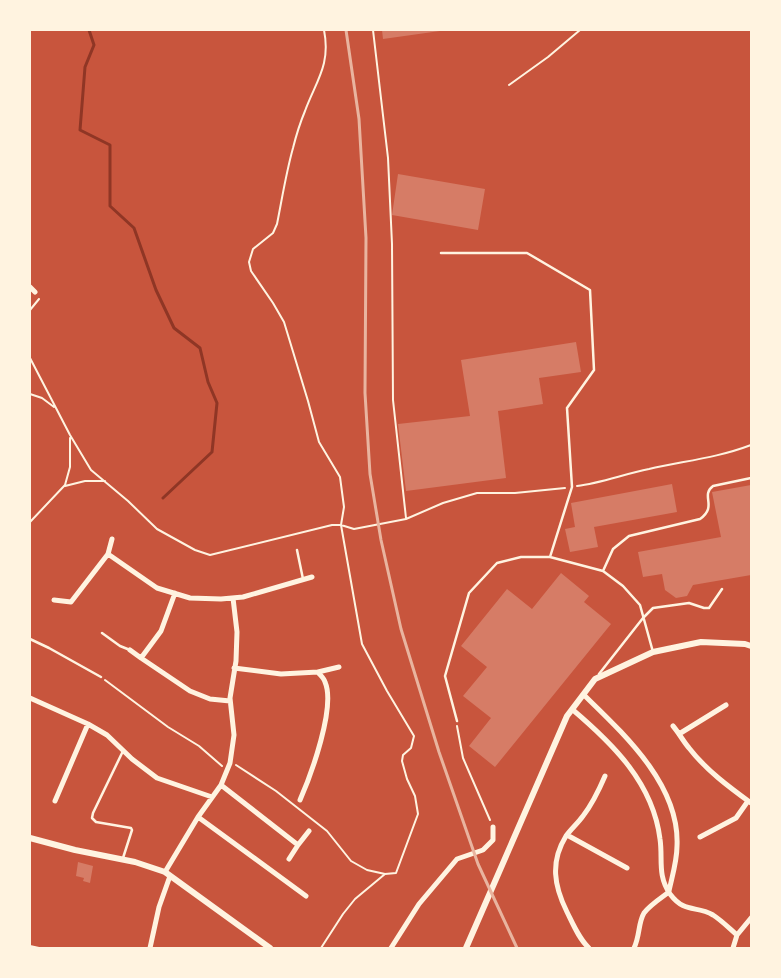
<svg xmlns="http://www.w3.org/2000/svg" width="781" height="978" font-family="Manrope,sans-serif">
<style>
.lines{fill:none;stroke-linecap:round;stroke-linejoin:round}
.stream{stroke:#8f3625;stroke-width:3}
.building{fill:#d67c66}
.path{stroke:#fff3e0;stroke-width:2}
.service{stroke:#fff3e0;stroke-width:2.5}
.minor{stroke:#fff3e0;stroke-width:5}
.tertiary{stroke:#fff3e0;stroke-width:6}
.rail{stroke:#e9b49f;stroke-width:3}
</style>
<rect width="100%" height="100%" fill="#c8553d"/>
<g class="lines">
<path class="stream" d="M89,30L94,45L85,67L80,130L110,145V206L134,228L156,290L174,328L200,348L208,382L217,403L212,452L163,498"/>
</g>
<path class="building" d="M382,30H440V31L383,39Z
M398,174L485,189L478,230L392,215Z
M576,342L581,372L539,378L543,404L498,411L506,478L406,491L398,424L470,416L461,360Z
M672,484L677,512L594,527L598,547L570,552L565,529L575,527L571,503Z
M751,485V575L693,585L687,596L676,598L665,590L662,574L643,577L638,552L721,537L712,492Z
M561,573L589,596L584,602L611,624L495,767L469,746L491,718L463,696L487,667L461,646L507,589L532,609Z
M78,862L93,866L90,883L83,881L84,878L76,876Z"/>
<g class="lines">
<path class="path" d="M373,30L388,158L392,244L393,400L406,518
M509,85L548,57L580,30
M30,310L39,299
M30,358L70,435L91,470L128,501L157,529L195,550L210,555L332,525H341L354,529L406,519L443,503L477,493H515L565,488
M30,394L42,398L54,407
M65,486L85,481H105
M577,486C601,483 624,474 649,469C684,461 717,458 751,445
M30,522L65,485L70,467V438
M105,680L168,727L199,746L222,766
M457,726L463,758L490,820
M236,765L276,791L327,831L351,861L367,870L385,874
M30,946L39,948
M321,948L343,914L355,899L385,874L396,873L418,814L415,796L407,779L402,761L403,755L411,748L414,736L387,691L362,644L341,525L344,507L340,477L319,442L308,401L284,322L273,303L251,271L249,262L253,249L273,233L277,224C282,199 286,173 293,148C296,136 300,123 305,111C316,81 331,65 324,30"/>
<path class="service" d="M441,253H527L590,290L594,370L567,408L572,487L550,557L603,571L623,586L640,605L653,652
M297,550L303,579
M603,571L613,549L629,536L700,519C718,506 700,496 713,486L751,478
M102,633L120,646L130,650
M30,639L49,648L101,677
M599,674L643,618L653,608L689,603L704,608H709L722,589
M457,721L445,676L469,593L497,563L521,557H550
M123,751L93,813L92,818L96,822L131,828L132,830L123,858"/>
<path class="minor" d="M30,287L35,292
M108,554L157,588L190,598L221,599L243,597L312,577
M175,593L161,631L141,658L190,691L210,699L230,701
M54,600L71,602L108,554L112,539
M130,650L141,658
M234,668L281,674L318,672C320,675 324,678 325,682C336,707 311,775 300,800
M318,672L339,667
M584,695C624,734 680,785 677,846C677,861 672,877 669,891
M30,698L88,724L107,735L132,759L157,778L212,797
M573,710C613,744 653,783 660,839C663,859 657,875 670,894C685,914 696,905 713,915C721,920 729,928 737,935
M673,726C679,733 683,741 689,748C706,770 729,787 751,803
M679,734L726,705
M221,785L298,845L309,831
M55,801L88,724
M198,817L306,896
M567,835L627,868
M700,837L736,818L748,801
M289,859L298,845
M165,872L198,817L221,785L230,763L234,735L230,698L236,661L237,632L233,598
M150,948L159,907L170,876
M391,948L419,904L457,859L483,850L493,840V827
M589,948C579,939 573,924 567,912C554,886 550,862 566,836C571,829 578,823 583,816C593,803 599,790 605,776
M634,948C640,936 638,923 644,913C650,905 661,898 669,892
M733,948L737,935L751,918"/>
<path class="tertiary" d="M30,838L75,850L135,862L165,872L270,948
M466,948L567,716L595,679L653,652L701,642L745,644L751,646"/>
<path class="rail" d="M346,30L359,119L366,238L365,393L370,474L381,540L401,629L439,752L478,864L517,948"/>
</g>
<rect width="781" height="978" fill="none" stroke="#fff3e0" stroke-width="62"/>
</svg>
